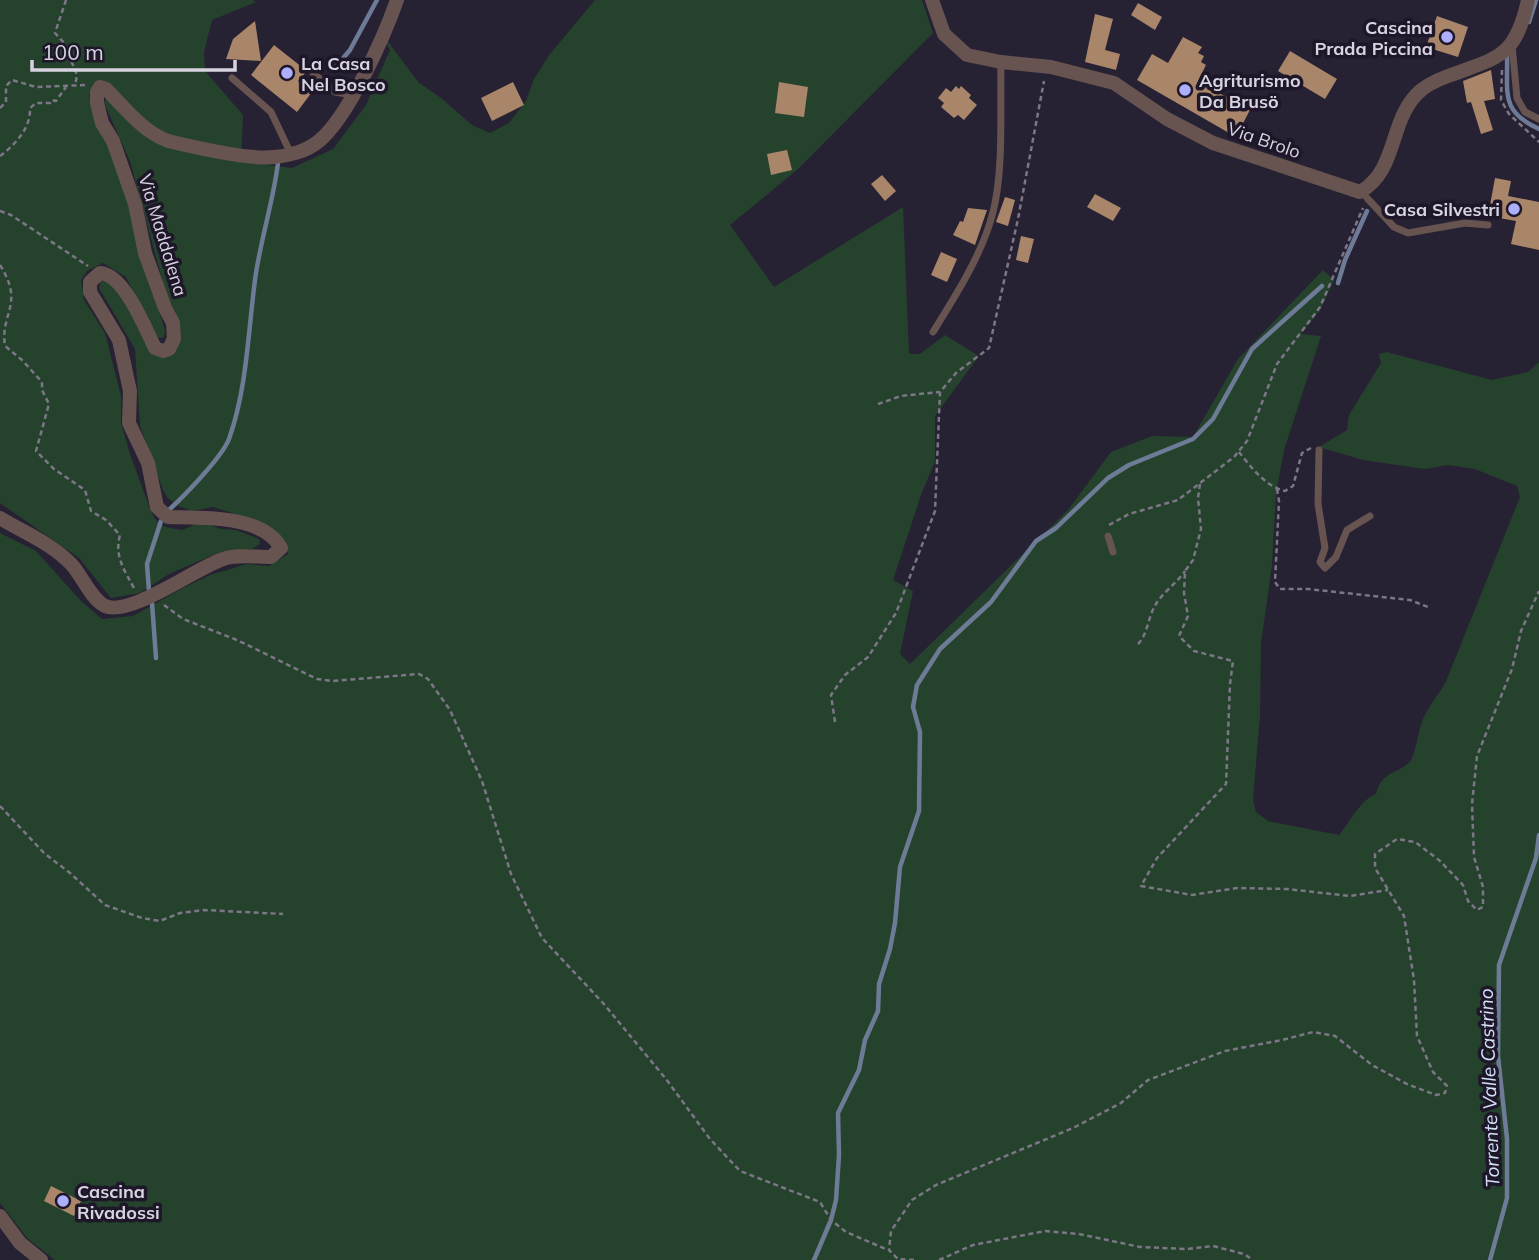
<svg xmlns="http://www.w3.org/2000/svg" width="1539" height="1260" font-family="Mulish,sans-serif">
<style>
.green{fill:#25432c}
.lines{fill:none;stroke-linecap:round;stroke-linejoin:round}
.stream{stroke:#6e7b96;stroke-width:4.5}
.building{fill:#a98569}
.path{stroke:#7c7687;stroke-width:2.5;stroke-dasharray:5 3.5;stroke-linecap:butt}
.lane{stroke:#675450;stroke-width:7}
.street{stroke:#675450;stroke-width:14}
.poi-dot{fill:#adaffb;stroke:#1e172a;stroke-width:2.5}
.labels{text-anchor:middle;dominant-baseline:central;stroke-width:7;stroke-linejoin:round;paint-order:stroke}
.poi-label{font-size:18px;font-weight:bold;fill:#d7d3e0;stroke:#1e172a;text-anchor:start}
.street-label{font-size:18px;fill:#d7d3e0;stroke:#1e172a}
.water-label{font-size:19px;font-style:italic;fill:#d3e2f9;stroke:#1e172a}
</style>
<rect width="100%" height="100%" fill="#272134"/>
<path class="green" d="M0,0H253L256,2L212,20L204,52L205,71L243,115L241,162L292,168L333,149L366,105L390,50L380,31L418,82L441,98L472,125L490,133L509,123L526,101L534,79L550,54L595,0H922L933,33L798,169L730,225L774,287L903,207L909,354H920L945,335L979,356L935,416V461L921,495L893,580L913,591L900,654L910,664L1068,510L1111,452L1152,436L1193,437L1238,359L1323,270L1334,280L1321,309L1301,334L1321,336L1284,450L1276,494L1272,565L1261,643L1260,716L1253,800L1256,812L1268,821L1339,835C1350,822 1360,800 1376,794C1381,770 1401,774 1411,760C1416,752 1419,727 1424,717C1430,703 1441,693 1447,679L1520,497L1517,486L1475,469L1448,465L1425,469L1363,460L1319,447L1347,430L1349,415L1381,363L1379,354L1387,352L1492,380L1528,372L1539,362V1260H55L27,1238L0,1203V533L36,551L81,601L102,619L133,616L183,588L210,575L247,564L269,566L288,554L283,539L262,522L213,507L192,511L176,505L167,497L163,490L140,426L135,349L99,288L101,281L111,280L166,354L168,301L130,161L104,103L107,95L98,81L89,95L95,120L116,162L165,331L164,337L158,338L153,331L126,277L103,263L87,271L81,280L84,300L105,333L121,396V423L130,454L150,509L155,519L165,527L182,530L201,522L221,529L236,530L259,539L260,544L252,549L220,552L169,574L140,593L111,598L79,558L0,503Z"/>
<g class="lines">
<path class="stream" d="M1529,22L1536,0
M1507,56C1508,94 1500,111 1539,129
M334,69L350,50L377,0
M1338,283L1345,260L1367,211
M170,509C185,495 222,457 229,439C247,388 248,333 255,280C260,241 273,203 278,163
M149,591L147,564L161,521
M152,603L156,658
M814,1260L831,1220L836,1200L839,1155L838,1113L859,1070L865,1040L878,1011L879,984L890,949L895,923L900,867L919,811L920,732L913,707L917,685L940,649L991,602L1036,541L1056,528L1108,478L1129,465L1193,439L1213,419L1252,349L1322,286
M1490,1260L1507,1198V1139L1498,1056L1499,965L1536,858L1539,835"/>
</g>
<path class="building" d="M1138,3L1162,17L1155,30L1131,15Z
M1095,14L1113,19L1105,50L1120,54L1116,70L1085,62Z
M1437,16L1468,27L1458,57L1426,47Z
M255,21L261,61L226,59L233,39Z
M1183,37L1202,47L1198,53L1204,56L1201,62L1206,65L1198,81L1228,98L1230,94L1252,106L1236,137L1137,80L1152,54L1168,63Z
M274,45L307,71L298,81L312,92L297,112L251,75Z
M1290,51L1337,79L1325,99L1278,71Z
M1491,70L1495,99L1484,101L1493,130L1481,134L1471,102L1467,103L1463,81Z
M513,82L524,105L492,121L481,98Z
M779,82L808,87L804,117L775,113Z
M956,86L959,89L961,86L971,95L969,98L977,105L964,120L958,115L954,118L941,107L944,103L938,98L946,88L951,92Z
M787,150L792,170L771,175L767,154Z
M882,175L896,191L885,201L871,184Z
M1495,178L1511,181L1508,196L1539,202V250L1511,244L1516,221L1488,216Z
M1095,194L1121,208L1113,221L1087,207Z
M1005,197L1015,200L1008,226L996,222Z
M968,208L987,210L975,245L953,235L960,221L963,222Z
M1021,236L1034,239L1028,263L1016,260Z
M941,252L957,259L947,282L931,275Z
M51,1186L81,1201L74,1216L44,1201Z"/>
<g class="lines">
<path class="path" d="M66,0L55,33L64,43L77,75L75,86
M1502,70L1501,100L1509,114L1539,142
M0,108L6,102V86L12,80L36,87L87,85
M0,156C15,145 31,128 30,108L36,103H50L52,100L56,101L66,87
M0,211L11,215L88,266
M0,265C25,305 0,312 5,346L22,360L42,382V390L49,404L36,451L54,469L85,490L91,511L106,520L120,535C114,557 125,571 135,590
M878,404L901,396L939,392
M1239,452C1250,466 1266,487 1285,491L1293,486L1302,453L1311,448
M1200,484L1198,498L1201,529L1193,560L1185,571L1184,593L1188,616L1179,636L1194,651L1233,661L1230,684L1226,784L1157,858L1141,886L1192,895L1237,888L1287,889L1350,896L1388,890
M1277,489L1279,501L1275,582L1280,589H1308L1410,600L1428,607
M1109,525L1129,514L1178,500L1234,457L1247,441L1277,364L1320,307L1363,208
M164,605L183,619L237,640L317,679L332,681L419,674L428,679L450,710L482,781L511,874L542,938L603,1003L666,1079L710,1139L740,1171L820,1202L831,1220L846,1232L888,1250
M1138,644C1148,634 1148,616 1156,604C1163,592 1177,583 1185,571
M835,722L831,695L845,675L868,657L896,613L935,511L940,392L956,373L989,348L1018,219L1044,81
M0,806L44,853L70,873L105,905L142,918L160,921L180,913L204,910L283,914
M914,1260L898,1259L889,1250L891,1231L912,1200L936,1185L1073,1128L1121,1103L1148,1080L1225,1051L1282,1040L1313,1032L1335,1036L1372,1065L1407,1084L1436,1095L1445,1093L1447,1086L1433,1072L1417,1036L1414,980L1404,916L1375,868V854L1397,839L1415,842L1439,860L1463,885L1468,901L1477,910L1483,907V887L1474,857L1472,804L1477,756L1512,669L1521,631L1539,591
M939,1260L973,1245L1045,1231L1079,1234L1140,1247L1187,1249L1213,1246L1244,1254L1253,1260"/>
<path class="lane" d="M1512,45L1517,98L1525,112L1539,119
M313,73L335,92L353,95
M232,78L271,112L291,154
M1367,198L1394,227L1408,233L1465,223L1488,225
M933,332C955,297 983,253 993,212C1004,170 1000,107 1001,62
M1319,450L1318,504L1325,548L1320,562L1325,568L1336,557L1347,530L1370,516
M1108,536L1113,552"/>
<path class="street" d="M932,0L944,34L967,55L1001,62L1051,67L1114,83L1167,119L1213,143L1360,192C1397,171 1389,124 1416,95C1424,86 1437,80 1448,76C1499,57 1515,58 1528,0
M0,518C23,532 53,544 72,565C82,576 91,599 105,606C130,617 196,568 223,559C237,554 255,557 271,557L281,548C262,514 201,518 168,517L157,507L148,463L129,423L130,391L119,340L90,292V282L100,273C124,274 145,328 155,348L163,351L169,349L174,339L173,323L165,308L145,253L135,204L113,141L102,123L97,103V92L100,87L106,89C125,108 142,131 168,141C193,147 250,160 274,157C289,156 307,151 319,141C349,116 384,37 397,0
M0,1216L20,1243L41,1260"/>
</g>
<g class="poi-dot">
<circle cx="1447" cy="37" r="7"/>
<circle cx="287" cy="73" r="7"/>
<circle cx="1185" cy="90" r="7"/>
<circle cx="1514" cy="209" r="7"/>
<circle cx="63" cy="1201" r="7"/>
</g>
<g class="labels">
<g class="poi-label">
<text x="1433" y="27" text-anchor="end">Cascina<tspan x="1433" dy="21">Prada Piccina</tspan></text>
<text x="301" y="63">La Casa<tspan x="301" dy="21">Nel Bosco</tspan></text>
<text x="1199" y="80">Agriturismo<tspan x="1199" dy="21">Da Brusö</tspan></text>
<text x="1500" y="209" text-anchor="end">Casa Silvestri</text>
<text x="77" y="1191">Cascina<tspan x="77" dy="21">Rivadossi</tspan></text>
</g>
<g class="street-label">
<text transform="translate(1264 140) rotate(19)">Via Brolo</text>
<text transform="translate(163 235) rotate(73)">Via Maddalena</text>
</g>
<g class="water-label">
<text transform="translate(1489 1088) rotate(-92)">Torrente Valle Castrino</text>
</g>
</g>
<path d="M32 60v10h203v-10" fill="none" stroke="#d7d3e0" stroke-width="3.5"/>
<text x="42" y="60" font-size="21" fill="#d7d3e0" stroke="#1e172a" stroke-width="5" paint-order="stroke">100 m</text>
</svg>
